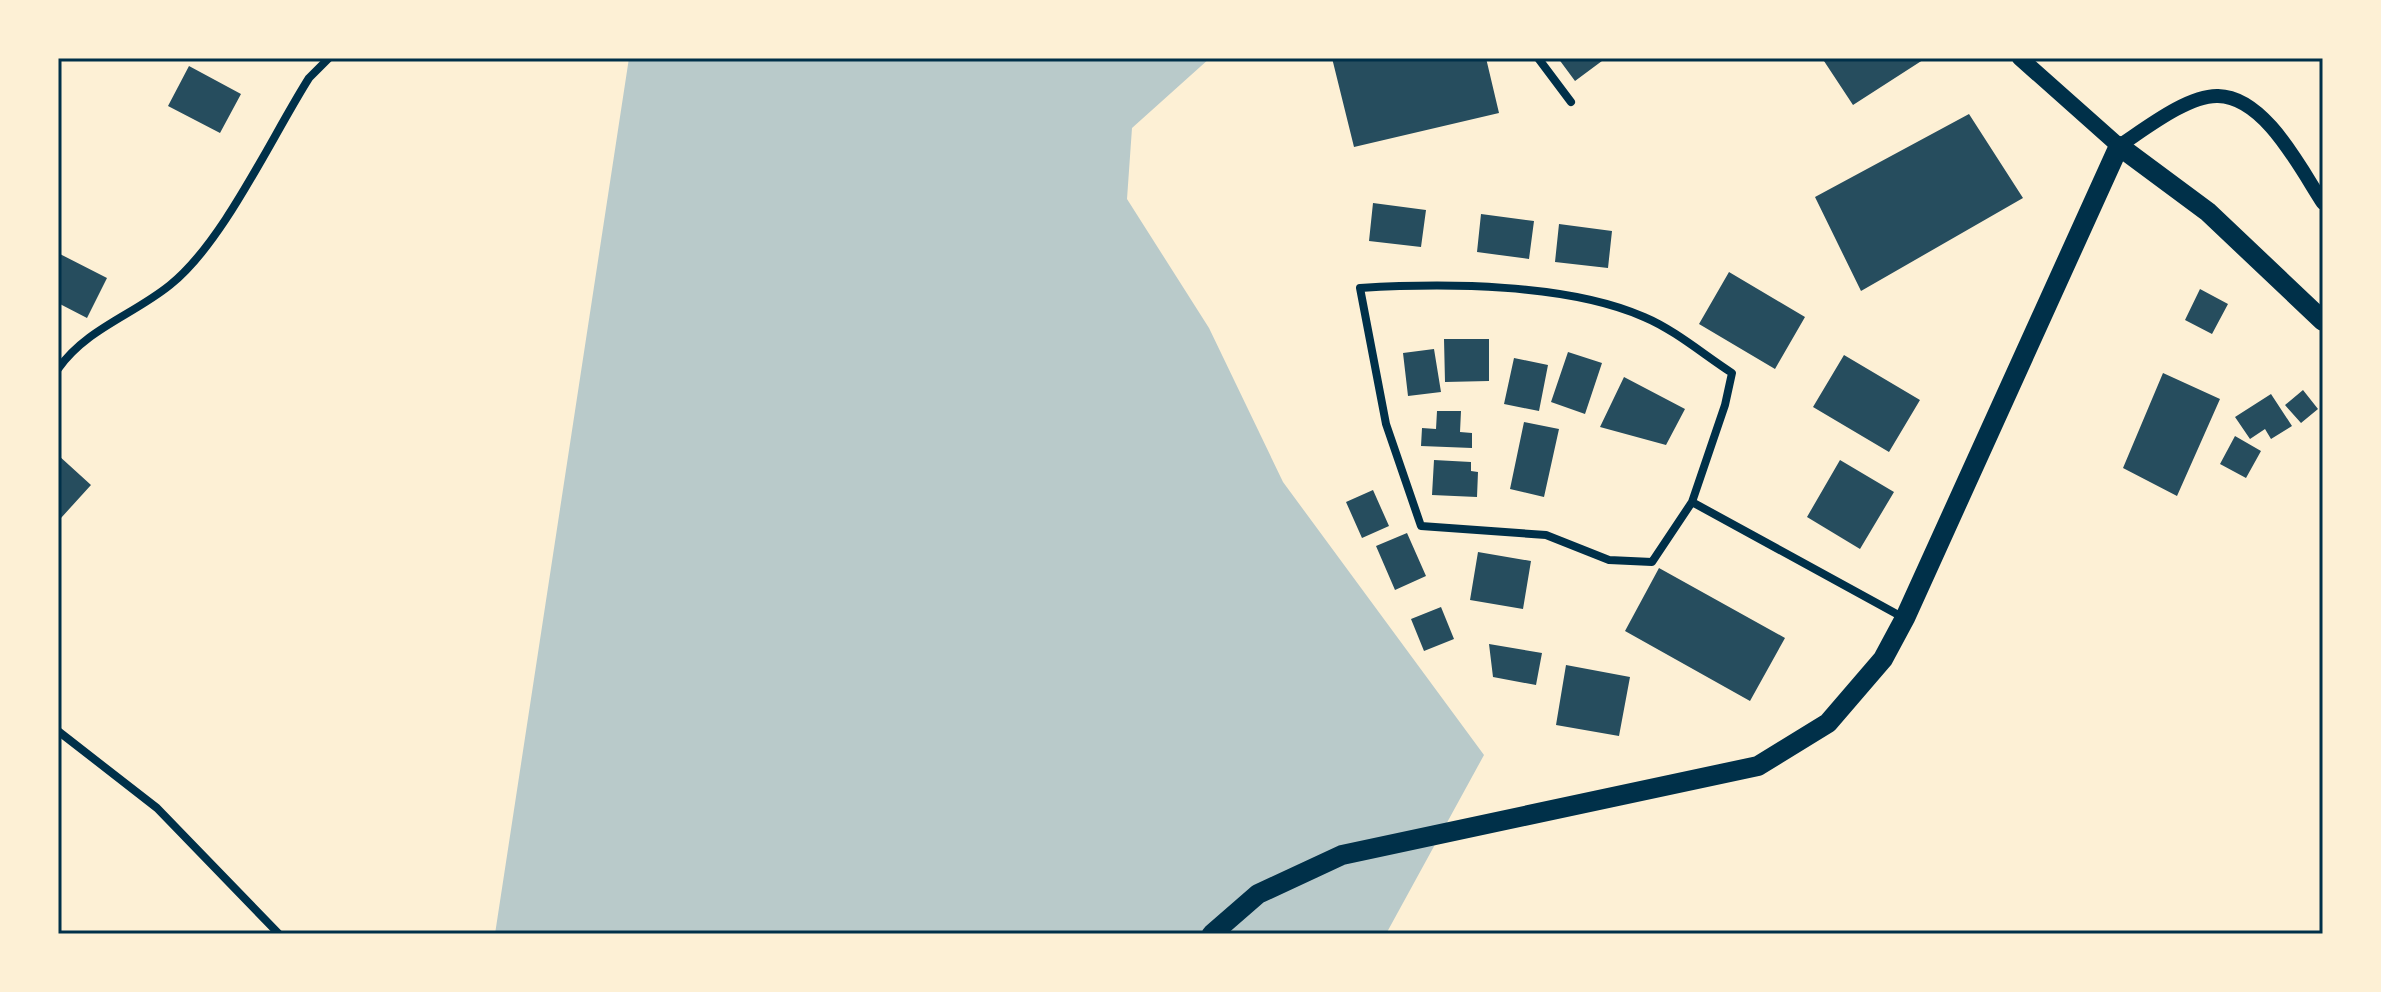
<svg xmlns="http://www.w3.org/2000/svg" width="2381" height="992" font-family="Literata,serif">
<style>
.green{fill:#b9caca}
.building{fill:#264d5e}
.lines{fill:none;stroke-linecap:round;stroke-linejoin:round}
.minor{stroke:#003049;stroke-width:8}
.tertiary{stroke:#003049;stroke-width:14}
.secondary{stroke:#003049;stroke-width:16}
.primary{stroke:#003049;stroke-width:20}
.neatline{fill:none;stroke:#003049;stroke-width:3}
</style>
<rect width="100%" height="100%" fill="#fdf0d5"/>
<path class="green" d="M629,58H1210L1132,128L1127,199L1209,328L1283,482L1484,755L1386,934H495Z"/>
<path class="building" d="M1332,58H1486L1499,113L1354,147Z
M1558,58H1606L1575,81Z
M1822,58H1926L1853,105Z
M189,66L241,94L220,133L168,106Z
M1969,114L2023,198L1861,291L1815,197Z
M1373,203L1426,210L1421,247L1369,241Z
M1481,214L1534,221L1529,259L1477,252Z
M1559,224L1612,231L1608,268L1555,262Z
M58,253L107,278L87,318L58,303Z
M1729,272L1805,317L1775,369L1699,324Z
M2200,289L2228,304L2212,334L2185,320Z
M1444,339H1489V381L1445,382Z
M1434,349L1441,392L1408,396L1403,353Z
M1568,352L1602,363L1585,414L1551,402Z
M1844,355L1920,400L1889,452L1813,407Z
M1514,358L1548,365L1539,411L1504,404Z
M2163,373L2220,399L2177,496L2123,468Z
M1624,377L1685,409L1666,445L1600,427Z
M2303,390L2318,409L2301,423L2285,405Z
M2271,394L2292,426L2271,439L2265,429L2250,439L2235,417Z
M1437,411H1461L1460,432L1472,433V448L1421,446L1422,428L1436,429Z
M1524,422L1559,429L1544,497L1510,489Z
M2235,436L2261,451L2246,478L2220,464Z
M58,455L91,485L61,518L58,515Z
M1434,460L1471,462V471L1478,472L1477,497L1432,495Z
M1840,460L1894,492L1860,549L1807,517Z
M1373,490L1389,526L1362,538L1346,502Z
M1407,533L1426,576L1395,590L1376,546Z
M1478,552L1531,561L1523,609L1470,600Z
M1659,568L1785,638L1750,701L1625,631Z
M1441,607L1454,639L1424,651L1411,619Z
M1489,644L1542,653L1536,685L1493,677Z
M1566,665L1630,677L1619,736L1556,725Z"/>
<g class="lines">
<path class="minor" d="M1538,58L1571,102
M58,369C86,329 133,315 170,285C223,243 271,138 309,78L329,58
M1692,502L1725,405L1732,373C1704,355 1675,330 1644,317C1567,283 1444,283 1360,288L1386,424L1421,526L1546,535L1609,560L1652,562L1692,502L1904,618
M58,731L157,808L279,934"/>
<path class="tertiary" d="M2119,146C2145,129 2188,95 2218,96C2265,97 2300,168 2323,203"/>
<path class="secondary" d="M2020,58L2119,146"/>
<path class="primary" d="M1212,934L1258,894L1342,855L1758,766L1828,723L1883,659L1905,618L2119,146L2208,212L2323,321"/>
</g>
<rect width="2381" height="992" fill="none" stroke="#fdf0d5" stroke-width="120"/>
<rect x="60" y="60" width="2261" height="872" class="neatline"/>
</svg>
